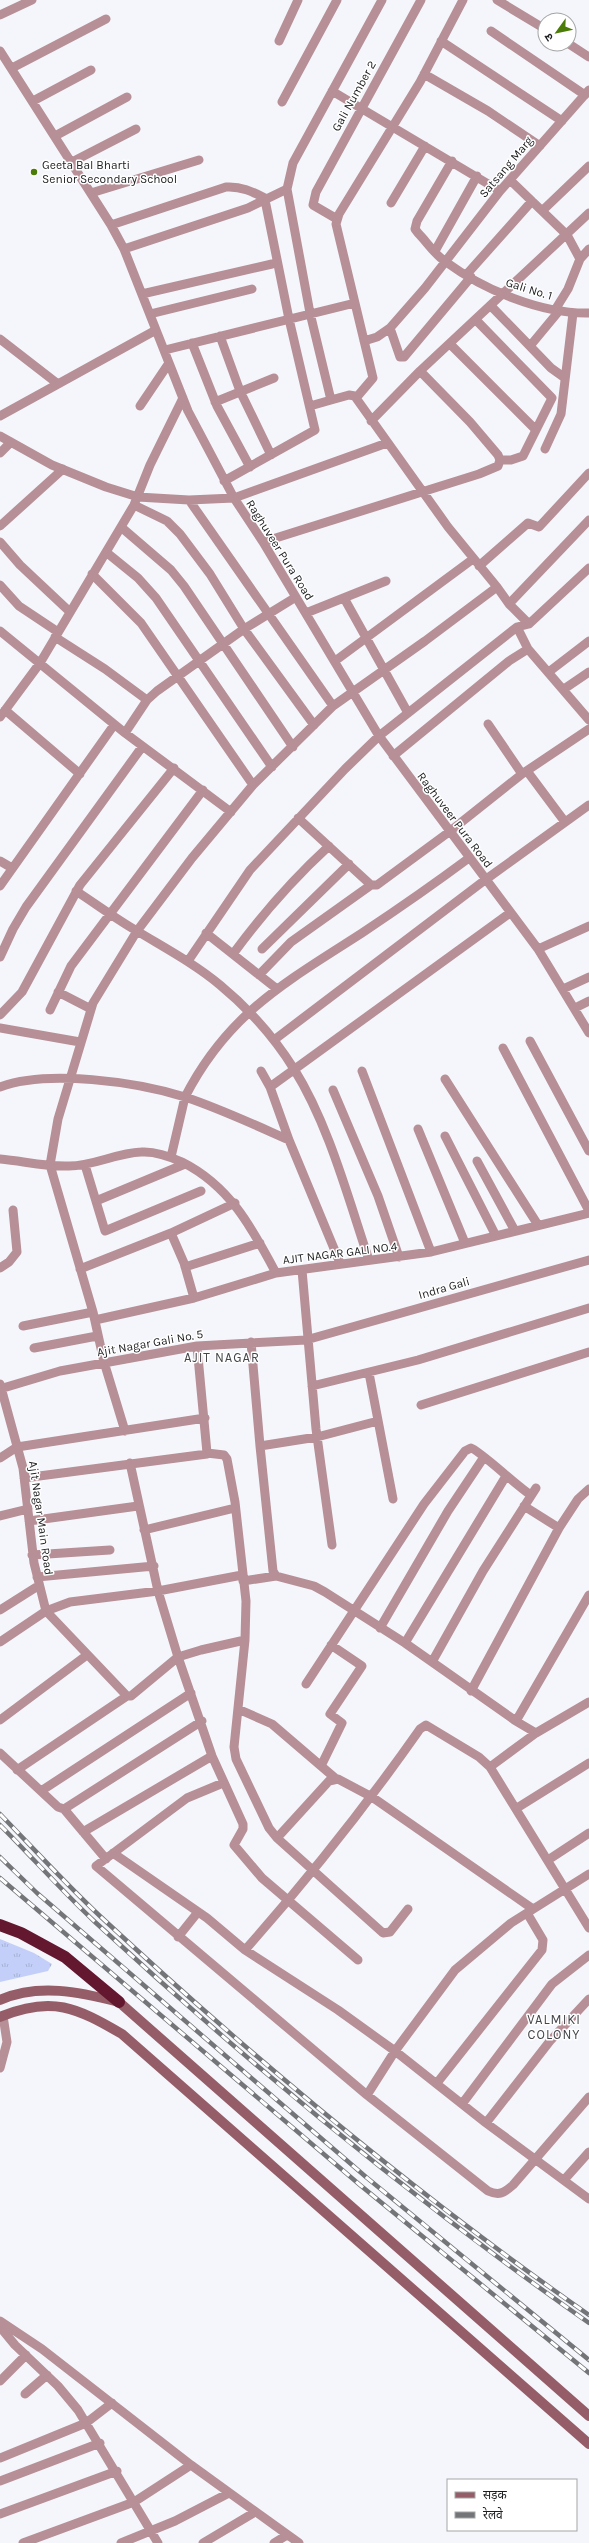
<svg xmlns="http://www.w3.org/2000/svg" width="589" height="2543" font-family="Karla,'Noto Sans Devanagari',sans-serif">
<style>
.grass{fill:url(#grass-tufts)}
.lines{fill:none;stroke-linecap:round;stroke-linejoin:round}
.street{stroke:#b78f96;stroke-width:9}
.secondary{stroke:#955d68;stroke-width:10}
.highway{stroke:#64182f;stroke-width:12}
.rail-casing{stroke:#737578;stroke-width:4.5}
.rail{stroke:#fff;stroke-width:3;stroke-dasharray:9;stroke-linecap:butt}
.poi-dot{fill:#4b7c07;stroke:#fff;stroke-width:1.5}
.labels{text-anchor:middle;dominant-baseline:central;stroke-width:3;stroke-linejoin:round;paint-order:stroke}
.street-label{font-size:12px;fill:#1c1d1f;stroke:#fff}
.poi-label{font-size:12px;fill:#1c1d1f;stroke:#fff;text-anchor:start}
.neighbourhood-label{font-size:13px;letter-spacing:1px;fill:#44464a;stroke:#fff}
</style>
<defs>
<pattern id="grass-tufts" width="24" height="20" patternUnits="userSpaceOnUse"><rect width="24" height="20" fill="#c3cff8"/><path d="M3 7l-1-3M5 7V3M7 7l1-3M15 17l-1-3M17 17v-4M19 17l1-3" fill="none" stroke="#a7b1d4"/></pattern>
</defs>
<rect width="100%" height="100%" fill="#f4f6fb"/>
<path class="grass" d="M0,1939L34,1953L52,1964L48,1971L0,1982Z"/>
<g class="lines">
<path class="street" d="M497,0L545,29
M0,15L32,0
M491,31L585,95
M279,41L298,0
M441,41L562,121
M569,44L589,57
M0,51L111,225L124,249L188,411L234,498L263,542L379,736L538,949L589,1033
M12,68L106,19
M424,74L488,111L540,146
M332,91L500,191
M33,101L91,70
M282,102L337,0
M55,136L127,97
M452,161L417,221L415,229L418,233C427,242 435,255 446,262C484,290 541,314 589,313
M72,162L136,129
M510,180L567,235L580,259L568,289L555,310
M91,193L199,160
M391,203L425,146
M542,211L589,166
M337,219L313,205L316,192L421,0
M111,225L226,187C242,186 253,192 267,199
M124,249L248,208L287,189
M435,251L477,176
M580,259L589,249
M467,274L532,201
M142,294L272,264
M491,306L551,368L565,378
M150,314L252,289
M476,320L552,398L523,456L511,460H500
M390,328L400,357H404L471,277
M220,336L240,391L271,455
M0,339L58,384
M364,341L377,337L390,328L425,288L500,191L589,90
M192,343L217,406L250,467
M450,344L536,430
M530,346L559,311
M165,350L355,303
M331,400L349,395L355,396
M215,402L274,378
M140,406L169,363
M310,406L331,400L310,313L287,189L293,163L382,0
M0,416L156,330
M371,421L420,371L589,213
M0,436L52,465L106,487L138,497L189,500L234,498L387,443
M545,449L561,414L573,313
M0,453L11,442
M224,481L315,430L289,319L265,200
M189,500L333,706
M134,505L167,521L180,534L210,574L244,629L314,725
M0,526L63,469
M121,527L171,570L184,586L293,747
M0,542L20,565L70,612
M263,542L479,474L498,466L500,460L498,455L470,422L420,371
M106,552L138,578L156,598L272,767
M479,566L528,523L539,527L589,473
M92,574L141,623L253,785
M0,585L19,606L58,632
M497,587L509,604L529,624
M344,598L408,713
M509,604L589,520
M306,613L386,581
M517,627L529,624L589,568
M0,631L125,733L231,812
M55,637L105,669L147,700
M335,661L473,559
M550,671L589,641
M564,689L589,672
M5,710L80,774
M0,717L40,663L134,505L150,465L183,398
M125,733L147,700L157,691L244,629L296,597
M393,756L509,661L528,649
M527,771L565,822
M522,774L589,729
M298,818L371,885
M0,861L12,868
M0,886L114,725
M76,891C96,904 116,919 137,931C165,948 195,964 220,985C249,1009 274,1037 294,1069C329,1125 348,1198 369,1260
M206,933L277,989
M262,949L349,864
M538,949L589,926
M233,954C263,913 292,880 329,846
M0,957L13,929L26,907L142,747
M188,961L250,870L345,769L379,736L517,627L528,649L589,720
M259,975L291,942L371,885H377L449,832L522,774L488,724
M563,989L589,977
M58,992L91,1009
M575,1008L589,1001
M50,1010L71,966L203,790
M0,1015L22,992L80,885L174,768
M0,1028L80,1042
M274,1040L485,880L589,805
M530,1041L589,1151
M503,1048L589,1211
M261,1071L270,1087L289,1140L340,1263
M362,1071L431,1252
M445,1079L538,1225
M0,1087C47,1069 137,1082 185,1097C221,1109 255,1125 289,1140
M270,1087L510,913
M333,1090L378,1196L399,1257
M418,1129L465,1243
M445,1136L496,1236
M171,1157L185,1097C228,1013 286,982 362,933C398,909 434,884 469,858
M0,1159C23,1161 46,1167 69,1166C94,1166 116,1153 141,1152C155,1151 169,1156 182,1162C230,1186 252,1228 276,1273
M477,1161L515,1231
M85,1165L105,1231L201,1191
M96,1201L185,1164
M171,1233L184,1263L194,1298
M185,1267L260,1243
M0,1268L9,1262L17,1252L13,1210
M80,1269L171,1233L235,1203
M302,1270L316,1429L332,1545
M95,1320L194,1298L276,1273L431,1252L589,1213
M23,1326L93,1312
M251,1342L260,1446L273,1571L276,1576
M197,1346L207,1453L224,1455L227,1459L235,1502L246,1601L245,1640L234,1747L236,1759L269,1828L277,1838L383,1933L390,1932L408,1909
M34,1348L97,1336
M369,1373L393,1499
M0,1384L23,1468L34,1563L46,1611L127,1696
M312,1386L418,1360L589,1308
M0,1389L60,1371L197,1346L306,1340L589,1260
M421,1405L589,1352
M125,1431L104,1362L93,1312L50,1165L58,1119L93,1003L137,931L192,858L253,785L333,706L425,641L497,587L448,527L356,398L373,378L336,224L339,214L420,82L463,0
M260,1446L317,1437L378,1421
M0,1458L17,1447L205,1418
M130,1463L158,1591L178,1657L212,1756L243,1824V1829L234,1845L262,1878L358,1960
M24,1478L207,1454
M524,1506L559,1528
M0,1516L28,1509
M29,1521L138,1506
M144,1530L235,1508
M32,1555L110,1550
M37,1577L154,1566
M243,1581L276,1576L314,1586L325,1592L405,1643L516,1721L589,1595
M0,1610L38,1586
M380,1628L448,1511L484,1457
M0,1642L46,1611L70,1602L158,1591L242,1575
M405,1643L506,1476
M432,1662L483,1571L536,1488
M306,1684L424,1504L465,1451L471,1448C479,1450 518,1487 531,1495
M471,1691L559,1528L578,1499L589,1489
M238,1709L272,1724L335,1778
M0,1720L87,1655
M514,1720L536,1733
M0,1753L58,1807L64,1809L202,1721
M321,1766L342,1723L330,1714L362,1666L331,1645
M490,1767L536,1733L589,1702
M17,1770L127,1696H131L178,1657L201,1650L245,1640
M223,1783L187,1798L96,1866L367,2095L488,2191C499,2196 504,2193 513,2185L589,2097
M41,1791L191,1693
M517,1808L589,1763
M64,1809L106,1859
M83,1832L212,1756
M277,1838L329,1781L338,1779L372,1797L533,1909
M113,1853L207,1918L245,1950L338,2010L395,2051L486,2123L589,2199
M548,1860L589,1833
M178,1937L198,1912
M245,1950C308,1879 366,1806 420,1729L426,1725L479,1757L490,1767L589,1928
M0,2068L7,2042L3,2016
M437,2083L542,1950L543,1940L527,1913
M367,2095L395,2051L455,1970L511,1923L589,1874
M462,2104L552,1984L589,1955
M486,2123L550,2041L589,1999
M564,2180L589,2152
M0,2321L42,2349L191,2465L299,2543
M0,2327L15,2345L58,2386L78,2410L158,2543
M0,2381L26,2355
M25,2394L47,2375
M0,2458L86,2423L112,2403
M0,2481L100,2443
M0,2514L117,2471
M23,2543L134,2502L191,2465
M121,2543L175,2521L229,2493
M203,2543L255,2512
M274,2543L287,2535"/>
<path class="secondary" d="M0,2000C38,1983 80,1992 119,2002L589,2416
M0,2017C52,1995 77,2008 122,2034L589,2444"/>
<path class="highway" d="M0,1925L21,1933L65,1957L119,2002"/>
<defs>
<path id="rail" d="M0,1814C34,1849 66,1884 101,1917C255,2060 417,2195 589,2315
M0,1825C32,1857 62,1891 95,1922C251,2066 415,2201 589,2323
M0,1857L37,1893L366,2177L589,2360
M0,1878L360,2185L589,2373"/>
</defs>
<use href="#rail" class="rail-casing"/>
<use href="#rail" class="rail"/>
</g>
<circle class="poi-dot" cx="34" cy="172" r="4"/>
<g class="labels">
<g class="street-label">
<text transform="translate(354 96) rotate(-61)">Gali Number 2</text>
<text transform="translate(506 167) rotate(-50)">Satsang Marg</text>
<text transform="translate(529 289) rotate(17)">Gali No. 1</text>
<text transform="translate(280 550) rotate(58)">Raghuveer Pura Road</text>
<text transform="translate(455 820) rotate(53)">Raghuveer Pura Road</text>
<text transform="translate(340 1253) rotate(-7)">AJIT NAGAR GALI NO.4</text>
<text transform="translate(444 1288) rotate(-16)">Indra Gali</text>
<text transform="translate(150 1343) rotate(-10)">Ajit Nagar Gali No. 5</text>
<text transform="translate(41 1518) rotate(82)">Ajit Nagar Main Road</text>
</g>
<g class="poi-label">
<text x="42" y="165">Geeta Bal Bharti<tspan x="42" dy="14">Senior Secondary School</tspan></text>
</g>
<g class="neighbourhood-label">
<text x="222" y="1357">AJIT NAGAR</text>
<text x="554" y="2019">VALMIKI<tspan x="554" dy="15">COLONY</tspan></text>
</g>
</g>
<rect x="447" y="2479" width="130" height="52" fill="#ffffff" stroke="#a4a5a5"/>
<rect x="455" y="2492" width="20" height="6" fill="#955d68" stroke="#a4a5a5"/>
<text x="483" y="2499" font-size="12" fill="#1c1d1f">सड़क</text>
<rect x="455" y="2512" width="20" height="6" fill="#737578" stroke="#a4a5a5"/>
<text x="483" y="2519" font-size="12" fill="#1c1d1f">रेलवे</text>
<g transform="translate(557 32) rotate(237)"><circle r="19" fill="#ffffff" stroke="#a4a5a5"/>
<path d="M0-3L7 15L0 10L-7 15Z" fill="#4b7c07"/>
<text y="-6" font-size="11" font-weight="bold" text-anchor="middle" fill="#1c1d1f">उ</text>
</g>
</svg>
